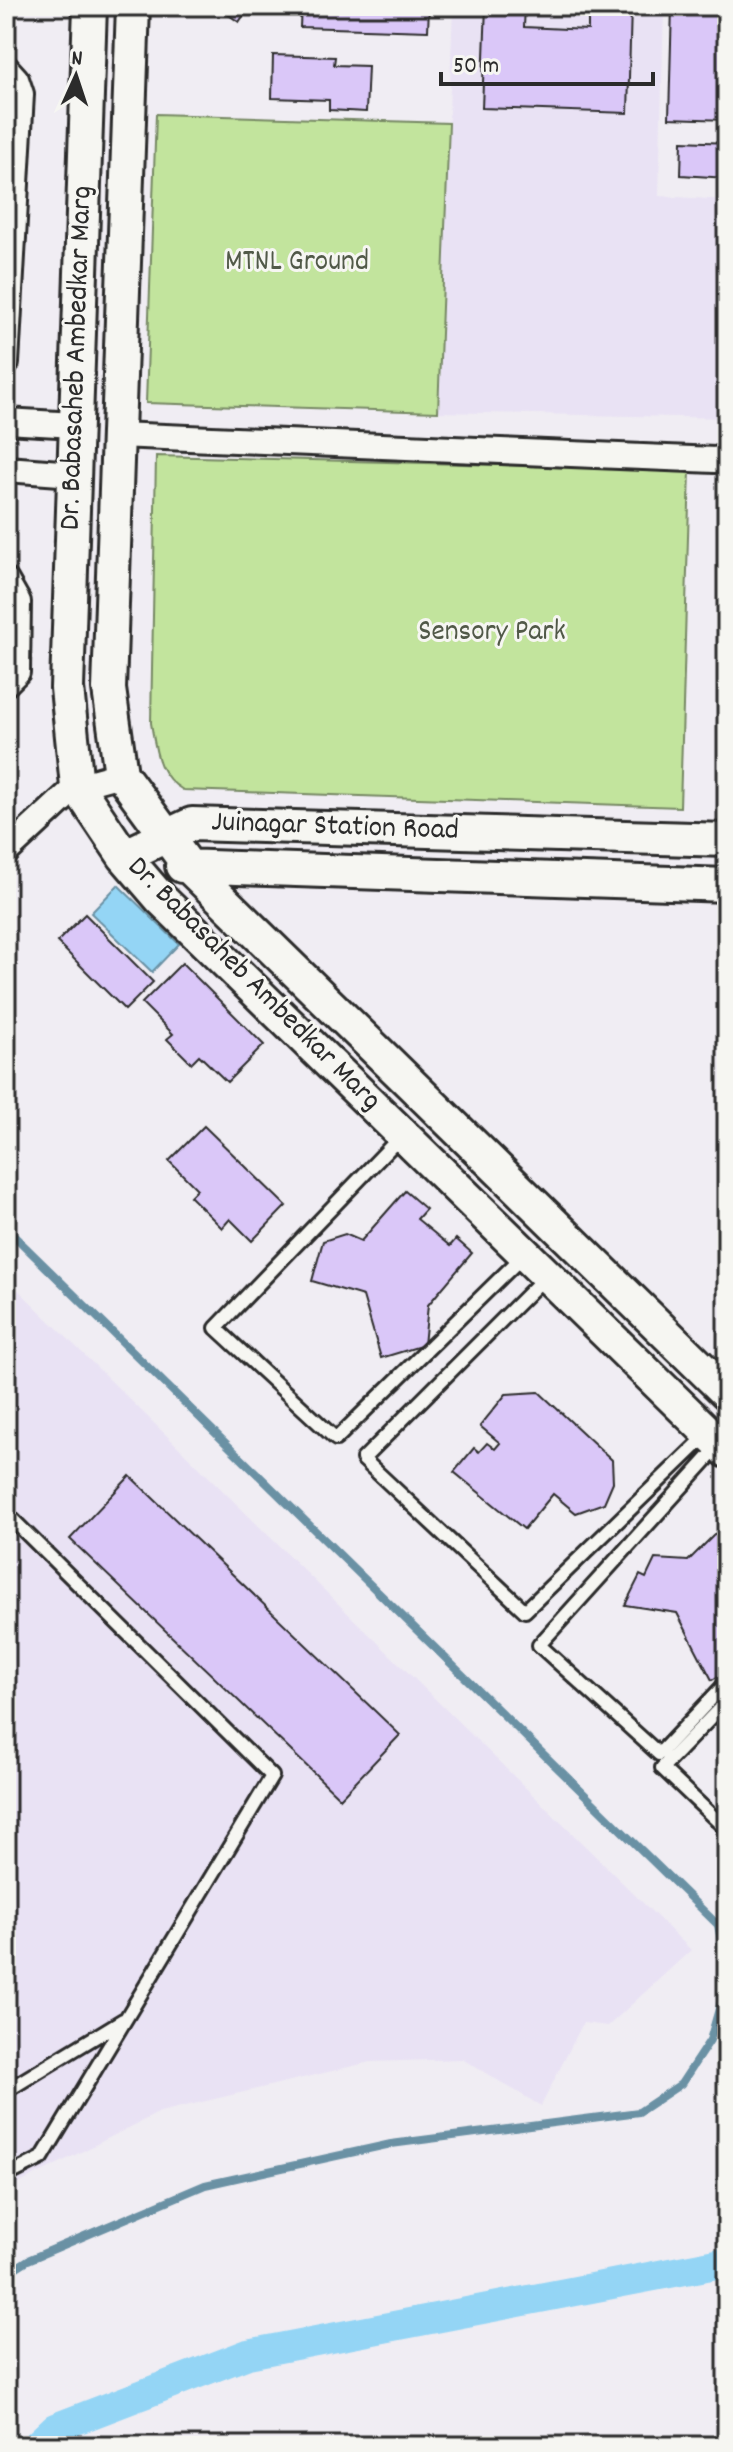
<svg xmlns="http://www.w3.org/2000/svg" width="733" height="2452" font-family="Dekko,sans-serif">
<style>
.built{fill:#e9e2f4}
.green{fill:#c2e49d;stroke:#768864;stroke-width:2}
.water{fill:#94d5f5;stroke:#6a91a4;stroke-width:2}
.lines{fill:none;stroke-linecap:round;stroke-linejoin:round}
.stream{stroke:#6a91a4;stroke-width:8}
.canal{stroke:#94d5f5;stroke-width:30}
.building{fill:#dac7f8;stroke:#2b2b2b;stroke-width:2}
.lane-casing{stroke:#2b2b2b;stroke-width:18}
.street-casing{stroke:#2b2b2b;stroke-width:30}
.secondary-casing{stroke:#2b2b2b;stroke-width:38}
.lane{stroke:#f6f6f2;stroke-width:12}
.street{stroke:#f6f6f2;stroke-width:24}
.secondary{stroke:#f6f6f2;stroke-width:32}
.labels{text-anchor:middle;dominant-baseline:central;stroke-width:6;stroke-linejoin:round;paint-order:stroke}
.park-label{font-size:30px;fill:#515948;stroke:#f6f6f2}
.street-label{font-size:30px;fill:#2b2b2b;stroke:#f6f6f2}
</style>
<rect width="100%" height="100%" fill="#f0edf3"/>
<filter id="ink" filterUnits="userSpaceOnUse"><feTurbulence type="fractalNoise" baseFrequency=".0125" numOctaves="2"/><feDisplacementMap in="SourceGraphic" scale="16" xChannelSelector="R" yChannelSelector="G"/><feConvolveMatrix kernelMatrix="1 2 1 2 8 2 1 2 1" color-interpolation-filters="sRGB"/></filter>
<g filter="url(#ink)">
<path class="built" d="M453,6H664L659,196L727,200V418L438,412Z
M6,1278L691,1950L608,2026L583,2023L541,2106L462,2059L370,2062L160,2112L6,2190Z"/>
<path class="green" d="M156,114L449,123L438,412L146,403Z
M156,456L690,470L680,807L183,790C157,775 156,751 151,723Z"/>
<path class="water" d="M118,885L179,944L152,972L91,913Z"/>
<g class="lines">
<path class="stream" d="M6,1228L718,1925L727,1970
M6,2274L28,2260L205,2185L391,2144L639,2112L681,2084L710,2040L727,1981"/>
<path class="canal" d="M36,2446L55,2428L248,2354L727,2262"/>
</g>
<path class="building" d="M216,6H250L239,22Z
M301,6H429L428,31L300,27Z
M486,6H525L524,27L588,30V6H631L628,113L482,108Z
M672,6H727V120L669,118Z
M273,55L335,57L334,65L368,66L366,112L329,110V100L272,98Z
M682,141L727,143V178L681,175Z
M85,914L153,982L125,1010L57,942Z
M182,963L264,1045L227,1082L199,1055L191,1063L167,1039L173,1034L142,1003Z
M204,1126L286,1206L252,1241L230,1219L222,1228L190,1196L197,1189L169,1161Z
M405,1191L426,1209L417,1219L450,1246L456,1239L472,1253L428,1305L424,1345L381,1358L363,1296L312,1281L323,1241L345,1234L361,1241Z
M539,1392L612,1460L613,1482L604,1503L576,1513L553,1494L524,1529L454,1472L474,1448L479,1452L487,1443L495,1449L500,1443L480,1426L506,1394Z
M130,1476L400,1735L340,1798L70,1539Z
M727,1522V1671L712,1680L677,1613L625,1605L640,1575L646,1578L655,1559L688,1561Z"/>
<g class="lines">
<defs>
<path id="lane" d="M402,1135L216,1328L336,1439L524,1255
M546,1276L363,1459L525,1611L709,1433
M718,1447L539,1645L659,1754L727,1682
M6,1513L272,1776L42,2158L6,2176
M727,1701L662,1768L727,1830
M6,2091L123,2020"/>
<path id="street" d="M6,68L16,79L21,94L6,363
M6,421L75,425
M118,435L715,460L727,457
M6,469L74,474
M6,581L18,602L17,672L6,683
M6,852L77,786L121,774"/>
<path id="secondary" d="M90,6L67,688L77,786L124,856L161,899L727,1451
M133,6L109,689L121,774L190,868L727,1393
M124,856L192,824L727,840
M182,866L727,885"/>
</defs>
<use href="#lane" class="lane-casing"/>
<use href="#street" class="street-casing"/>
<use href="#secondary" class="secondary-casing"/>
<use href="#lane" class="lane"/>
<use href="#street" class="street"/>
<use href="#secondary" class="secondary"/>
</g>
</g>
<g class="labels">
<g class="park-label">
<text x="297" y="263">MTNL Ground</text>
<text x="492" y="633">Sensory Park</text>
</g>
<g class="street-label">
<text transform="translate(78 358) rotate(-88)">Dr. Babasaheb Ambedkar Marg</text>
<text transform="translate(335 828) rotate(2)">Juinagar Station Road</text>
<text transform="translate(253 985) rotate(45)">Dr. Babasaheb Ambedkar Marg</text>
</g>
</g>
<rect width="733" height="2452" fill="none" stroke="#f6f6f2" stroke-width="32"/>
<rect x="16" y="16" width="701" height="2420" fill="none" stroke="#2b2b2b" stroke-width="3" filter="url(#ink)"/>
<g transform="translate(76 76) rotate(3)" stroke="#f6f6f2" stroke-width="6" paint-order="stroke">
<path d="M0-6L14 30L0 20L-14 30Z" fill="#2b2b2b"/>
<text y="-12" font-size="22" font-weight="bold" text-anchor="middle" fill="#2b2b2b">N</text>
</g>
<path d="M441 72v12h212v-12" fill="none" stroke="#2b2b2b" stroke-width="4"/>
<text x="453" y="72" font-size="24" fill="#2b2b2b" stroke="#f6f6f2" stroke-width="6" paint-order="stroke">50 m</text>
</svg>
